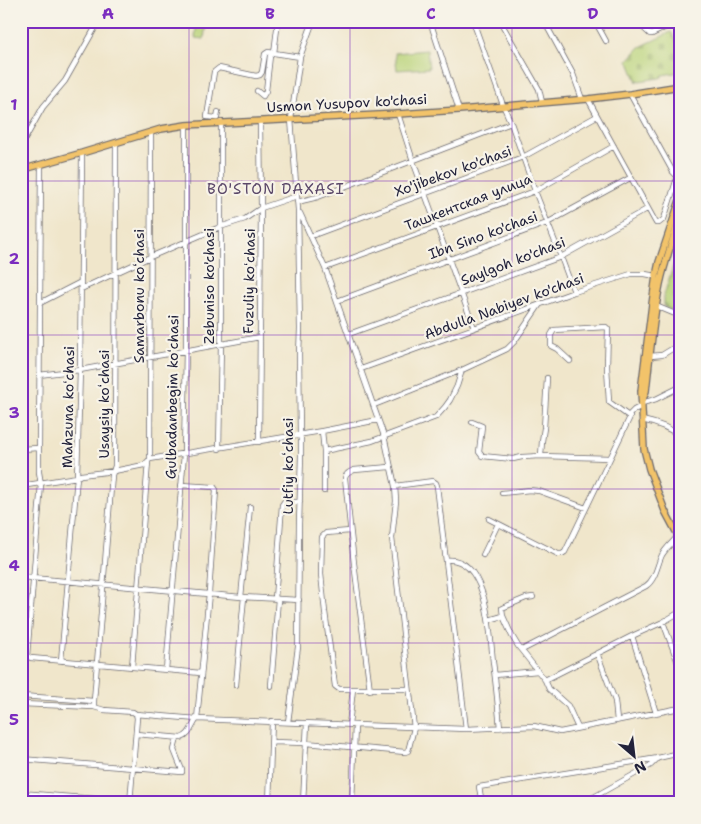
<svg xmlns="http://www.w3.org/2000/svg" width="701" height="824" font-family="'Shantell Sans',sans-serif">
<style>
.cemetery{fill:url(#cemetery-stones);stroke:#6e7a5a}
.pitch{fill:#b9d378;stroke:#6e7a5a}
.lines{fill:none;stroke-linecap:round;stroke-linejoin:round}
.minor-casing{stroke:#6a676d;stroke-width:6}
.major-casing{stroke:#6a676d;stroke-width:8}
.minor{stroke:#fff;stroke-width:4.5}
.major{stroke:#f2c36a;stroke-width:5.5}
.grid{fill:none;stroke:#7b2cbf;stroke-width:1;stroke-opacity:0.55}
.labels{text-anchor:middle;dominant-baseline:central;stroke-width:4.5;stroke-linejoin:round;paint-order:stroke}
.street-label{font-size:14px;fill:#22223b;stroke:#f7f3e8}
.neighbourhood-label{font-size:15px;letter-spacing:1px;fill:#5b4869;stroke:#f7f3e8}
.neatline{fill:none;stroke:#7b2cbf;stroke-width:2}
.grid-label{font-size:16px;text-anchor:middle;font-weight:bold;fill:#7b2cbf}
</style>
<defs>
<pattern id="cemetery-stones" width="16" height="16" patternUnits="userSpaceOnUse" patternTransform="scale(1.25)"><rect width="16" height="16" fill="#b9d378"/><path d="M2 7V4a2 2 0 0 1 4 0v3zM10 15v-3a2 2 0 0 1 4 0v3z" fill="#9fb569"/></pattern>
</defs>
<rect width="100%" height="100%" fill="#f7f3e8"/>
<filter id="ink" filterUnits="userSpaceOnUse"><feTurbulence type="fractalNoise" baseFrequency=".02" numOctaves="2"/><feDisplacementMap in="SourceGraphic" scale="10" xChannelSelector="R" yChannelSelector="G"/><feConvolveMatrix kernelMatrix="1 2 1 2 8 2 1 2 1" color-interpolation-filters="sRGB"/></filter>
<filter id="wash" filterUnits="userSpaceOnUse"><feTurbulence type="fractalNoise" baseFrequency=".0096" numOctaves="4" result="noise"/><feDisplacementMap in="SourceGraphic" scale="20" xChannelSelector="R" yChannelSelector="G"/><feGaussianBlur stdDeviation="1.12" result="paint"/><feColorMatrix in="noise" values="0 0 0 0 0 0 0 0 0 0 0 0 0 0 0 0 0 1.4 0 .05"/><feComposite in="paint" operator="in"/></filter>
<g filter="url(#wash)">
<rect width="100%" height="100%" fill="#f0e6cb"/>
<path class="cemetery" d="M671,32L680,47V72L662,75V77L659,78L639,81V80H637V82L628,60L640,47Z
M680,245V313L664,307V295Z"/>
<path class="pitch" d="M197,22L206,23L204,39L195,38Z
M427,50L429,68L397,70L395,53Z"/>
</g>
<g filter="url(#ink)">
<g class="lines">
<defs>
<path id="minor" d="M430,21L459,110
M473,21L503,105L511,123L535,191L561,257L574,292
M500,21L539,89L542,102
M544,21L573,74L582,99
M595,21L606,41
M636,21L650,34H652L666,27L672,21
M21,23L22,21
M257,91L263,96L266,91L270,56L274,53L300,57
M630,94L673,172L677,176
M588,99L656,223H659L664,219L680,169
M218,112L217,118L207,117L214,72L219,68L256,76L260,75L262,72L265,54L268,52L274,53L278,21
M398,114L413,161L474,328
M21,146L43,107L65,81L99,21
M41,164L39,448V472L41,484L27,656L31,658L201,673
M297,202L318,197L511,123
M311,236L523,157L597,116
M325,268L535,191L614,146
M81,289L150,257L220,227L245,219L261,208L297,196
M337,301L547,223L630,178
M40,303L81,282
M656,306L680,316
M349,334L561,257L647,209
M650,356L662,355L680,344
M361,369L574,292L631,274H645L656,276
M39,375L80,370L260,337
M642,403L656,399L680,387
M374,405L462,370L507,349L514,342L540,304
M629,415L634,410L642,406
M642,420C656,423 669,427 680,436
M472,422L482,426L479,452L482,456L513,459L522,457L541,456L610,458
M322,431L324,451V491
M259,442L261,208L260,121
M21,449L39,448
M219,449L221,344V122
M324,451L372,441L436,417L445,407L450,400L457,386L462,370
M541,456L542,441L544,428L547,378
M150,459L151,132
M181,485L214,487L216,490L209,593L197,719L466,729L534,726L560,732L680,708
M21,486L77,477L81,475L114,471L144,465L150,459L322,431L378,420
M395,486L433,481L436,483L437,486L466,729
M502,493L530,490L539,491L586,508
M489,519L558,554H562L565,552L630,417L609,402L607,367L608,329L606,327L554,330L551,335V346L557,349L570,361
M350,531L326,533L322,537L321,574L325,612L335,686L339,689H409
M483,555L498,524
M446,560C488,556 490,634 493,662C496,684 498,706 500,728
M21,577L241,597L299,600
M241,597L250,507
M533,597L526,598L502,608L503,616L512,636L518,646L545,680L549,689L568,706L578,728
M275,599L282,505L284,502H300
M489,620L503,616
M663,622L680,668
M632,636L656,713
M522,650L646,586C656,579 657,565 662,555C666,548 673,542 678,536
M597,653L615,701L617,721
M61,661L77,477L80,370L82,153
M132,667L148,462
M166,670L184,454L186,350V125
M495,675L538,671
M545,680L632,636L663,622L680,612
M236,685L244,597
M271,686L278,599
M370,690L354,563L345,478C346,473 350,472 354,470L390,467
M21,696L94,701
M21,704L94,707L104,710L133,712L136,714L137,718L130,803
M94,707V701L112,475L115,466L116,143
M136,714L197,719
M288,722L298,647L299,524L301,456V440L300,435L299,354L300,329L298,210L291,119L300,57L313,21
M349,725L353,689
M136,734L181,738C191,735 191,726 197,719
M272,742L306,743L405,752L408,751L414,728L392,538L396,501L395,486L384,436L325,268L300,213
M21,759L182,772V770L174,750L177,738
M21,793L146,803
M261,803L270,799
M269,803L272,721
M303,803L307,723
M352,803L355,725
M482,803L479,787L658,758L680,753
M583,803L651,765L658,758"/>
<path id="major" d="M21,170L82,153L161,129L186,125L398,114L459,110L588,99L630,94L680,86
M680,200L659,262L656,276L652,304L641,391L644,449L649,469L665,511L680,539
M643,399L646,391C650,355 653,319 660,284C665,261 673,239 680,217"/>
</defs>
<use href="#minor" class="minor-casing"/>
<use href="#major" class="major-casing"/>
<use href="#minor" class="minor"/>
<use href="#major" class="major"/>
</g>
</g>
<path class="grid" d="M189,21V803M350,21V803M512,21V803M21,181H680M21,335H680M21,489H680M21,643H680"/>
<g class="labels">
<g class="street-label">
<text transform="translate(347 103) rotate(-3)">Usmon Yusupov ko'chasi</text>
<text transform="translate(453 171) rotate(-20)">Xo'jibekov ko'chasi</text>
<text transform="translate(468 202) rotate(-21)">Ташкентская улица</text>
<text transform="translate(483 235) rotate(-20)">Ibn Sino ko'chasi</text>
<text transform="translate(513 261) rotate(-21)">Saylgoh ko'chasi</text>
<text transform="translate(249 281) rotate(-89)">Fuzuliy koʻchasi</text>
<text transform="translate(209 286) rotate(-90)">Zebuniso ko'chasi</text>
<text transform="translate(139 296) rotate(-90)">Samarbonu koʻchasi</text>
<text transform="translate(504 306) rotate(-20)">Abdulla Nabiyev ko'chasi</text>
<text transform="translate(172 397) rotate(-89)">Gulbadanbegim koʻchasi</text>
<text transform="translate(104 404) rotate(-90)">Usaysiy koʻchasi</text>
<text transform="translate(68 407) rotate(-89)">Mahzuna koʻchasi</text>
<text transform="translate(288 466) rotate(-90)">Lutfiy koʻchasi</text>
</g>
<g class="neighbourhood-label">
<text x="276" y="189">BO'STON DAXASI</text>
</g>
</g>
<rect width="701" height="824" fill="none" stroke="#f7f3e8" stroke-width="55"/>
<g transform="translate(634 756) rotate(152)" stroke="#f7f3e8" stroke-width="4" paint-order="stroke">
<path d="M0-4L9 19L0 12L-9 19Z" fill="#22223b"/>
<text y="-8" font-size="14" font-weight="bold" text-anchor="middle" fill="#22223b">N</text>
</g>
<rect x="28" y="28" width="646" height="768" class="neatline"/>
<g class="grid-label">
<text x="108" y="19">A</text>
<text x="270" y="19">B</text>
<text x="431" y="19">C</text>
<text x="593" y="19">D</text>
<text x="14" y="110">1</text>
<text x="14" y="264">2</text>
<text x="14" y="418">3</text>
<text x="14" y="571">4</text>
<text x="14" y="725">5</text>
</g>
</svg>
